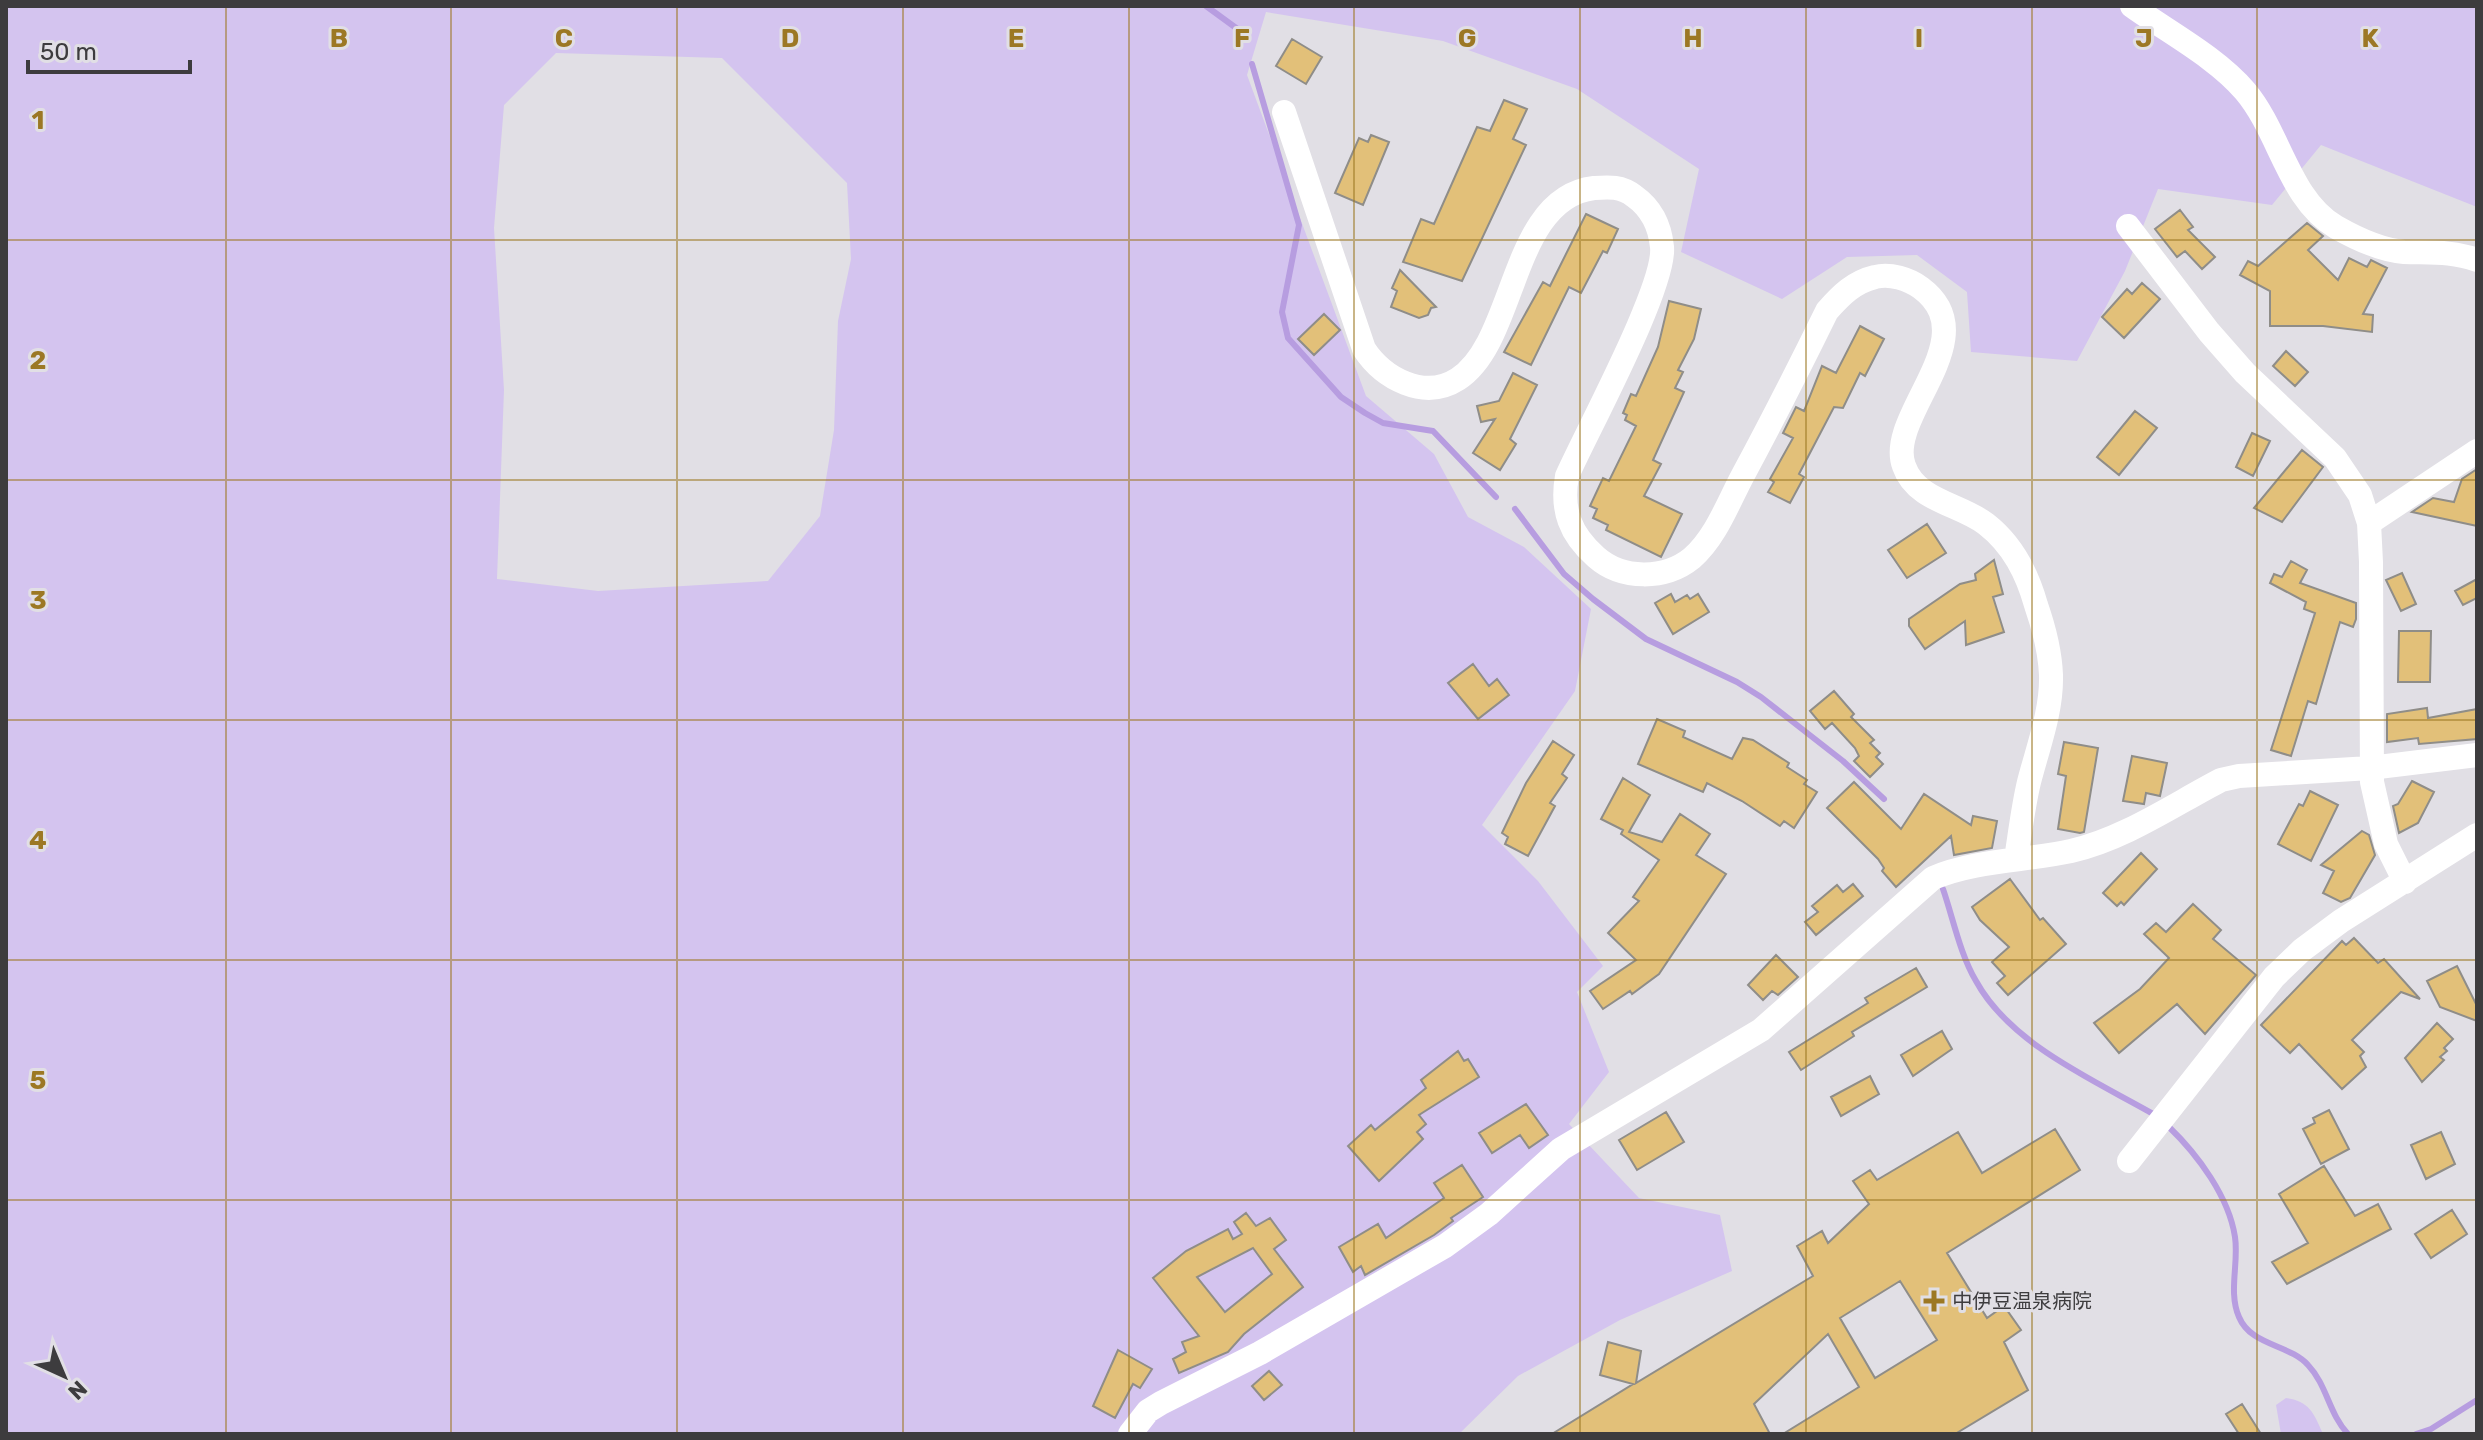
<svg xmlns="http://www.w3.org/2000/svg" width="2483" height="1440" font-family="Rubik,'Noto Sans JP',sans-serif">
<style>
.green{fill:#d4c4ef;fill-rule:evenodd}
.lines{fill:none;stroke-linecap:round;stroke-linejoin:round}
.stream{stroke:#b79de0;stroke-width:6}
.building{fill:#e2c079;stroke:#8f8d88;stroke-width:2;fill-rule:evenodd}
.minor{stroke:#fff;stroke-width:24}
.grid{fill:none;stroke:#9c7824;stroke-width:2;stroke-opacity:0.55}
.poi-dot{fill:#9c7824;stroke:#e1dfe5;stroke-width:3}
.labels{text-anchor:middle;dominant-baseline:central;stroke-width:6;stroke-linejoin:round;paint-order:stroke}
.poi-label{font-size:20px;fill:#3d3c3e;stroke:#e1dfe5;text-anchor:start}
.grid-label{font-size:26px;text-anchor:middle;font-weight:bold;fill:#9c7824;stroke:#e1dfe5;stroke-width:6;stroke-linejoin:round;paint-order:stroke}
</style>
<rect width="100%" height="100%" fill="#e1dfe5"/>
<path class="green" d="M6,6H2477V207L2321,145L2272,205L2158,189L2125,271L2077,361L1971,352L1967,292L1917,255L1847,257L1782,299L1681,252L1699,169L1577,89L1443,41L1266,12L1247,75L1366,396L1434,454L1468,517L1524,547L1591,609L1575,691L1482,825L1538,881L1603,966L1577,992L1609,1072L1569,1124L1639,1198L1720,1215L1732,1271L1620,1320L1518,1376L1459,1434H6ZM556,53L722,58L847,183L851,259L838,321L834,430L820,516L768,581L598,591L497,579L504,390L494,228L504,105Z
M2286,1398C2309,1401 2314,1413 2323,1434H2281L2276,1405Z"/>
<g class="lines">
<path class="stream" d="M1206,6L1243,33
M1252,64L1299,225L1282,312L1288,338L1341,397L1365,413L1383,423L1433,431L1496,497
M1515,509L1564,574L1593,599L1646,639L1737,682L1761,697L1843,761L1884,799
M1943,889C1953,918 1960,954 1976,981C2011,1045 2096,1081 2155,1115
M2169,1127C2198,1155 2229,1197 2235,1237C2239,1263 2228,1292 2239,1317C2251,1346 2289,1344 2308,1365C2327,1385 2329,1414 2348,1434
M2416,1434L2431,1429L2477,1400"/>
</g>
<path class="building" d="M1292,39L1322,57L1306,84L1276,66Z
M1504,100L1527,109L1513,139L1526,145L1462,281L1403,262L1421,219L1434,224L1477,127L1490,131Z
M1371,135L1389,142L1363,205L1335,193L1359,138L1368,142Z
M2180,210L2193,227L2188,230L2215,257L2202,269L2185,251L2177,257L2155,229Z
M1586,214L1618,229L1607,253L1603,251L1581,293L1569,287L1531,365L1504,352L1543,282L1550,286Z
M2307,223L2323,236L2308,250L2338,280L2349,258L2367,267L2371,260L2387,268L2363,314L2373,315L2372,332L2323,326H2270V291L2240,275L2248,261L2258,266Z
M1400,270L1436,307L1431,308L1428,315L1419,318L1391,307L1397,291L1392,288Z
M2142,283L2160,299L2124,338L2102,317L2127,289L2132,294Z
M1669,301L1701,309L1694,339L1678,370L1683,372L1675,388L1684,392L1653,460L1661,464L1644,496L1682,514L1661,557L1606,530L1608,525L1593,518L1597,509L1590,506L1603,478L1609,481L1636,426L1625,420L1627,415L1623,413L1631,394L1636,396L1658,347Z
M1324,314L1340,330L1314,355L1298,339Z
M1860,326L1884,339L1865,376L1860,373L1843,408L1834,407L1799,474L1804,477L1790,503L1768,492L1774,482L1770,479L1793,438L1783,433L1796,407L1804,411L1822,366L1836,373Z
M2286,351L2308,372L2295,386L2273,366Z
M1513,373L1537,385L1510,439L1516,444L1500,470L1473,453L1495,419L1481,422L1477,406L1499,401Z
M2135,411L2157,428L2119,475L2097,457Z
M2252,433L2270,441L2253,476L2236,467Z
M2302,450L2323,467L2282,522L2254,508Z
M2477,469V526L2412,512L2433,498L2454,502L2462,479Z
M1927,524L1946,553L1907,578L1888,550Z
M1994,560L2003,594L1993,597L2004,632L1966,645L1965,621L1925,649L1909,626V619L1960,584L1976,580L1975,574Z
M2291,561L2307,570L2300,583L2356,603V619L2353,627L2340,622L2316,704L2308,701L2291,756L2271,750L2315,613L2304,609L2306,602L2270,583L2274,574L2282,577Z
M2402,573L2416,604L2401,611L2386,580Z
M2477,579V598L2463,605L2455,591Z
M1671,594L1675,602L1687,595L1690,599L1698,594L1709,612L1673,634L1655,603Z
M2399,631H2431L2430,682H2398Z
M1473,664L1489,686L1497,679L1509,695L1478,719L1448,683Z
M1834,691L1854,714L1851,717L1874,740L1870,743L1880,753L1876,757L1883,764L1870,777L1854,761L1859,756L1855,748L1832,723L1825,729L1810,711Z
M2427,708L2428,718L2477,709V739L2419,744L2418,738L2387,742V714Z
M1657,719L1685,731L1683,737L1732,759L1743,738L1753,740L1789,763L1787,767L1807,780L1804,784L1817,792L1794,828L1784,821L1780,826L1742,801L1707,783L1703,792L1638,764Z
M1553,741L1574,755L1562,774L1567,778L1550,803L1555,806L1528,856L1505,844L1508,837L1502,833L1526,783Z
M2064,742L2098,748L2084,832L2080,833L2058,829L2066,776L2058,774Z
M2132,756L2167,763L2160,796L2146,793L2144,804L2123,801Z
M1623,778L1650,795L1629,832L1662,842L1680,814L1710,834L1696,855L1726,874L1659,974L1632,994L1630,991L1603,1009L1590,991L1636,960L1608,933L1639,901L1633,897L1659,860L1621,834L1623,830L1601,819Z
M2412,781L2434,792L2418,823L2399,833L2393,806L2398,804Z
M1854,782L1901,829L1924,794L1971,825L1973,816L1997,821L1992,848L1954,855L1951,836L1896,887L1882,871L1884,868L1878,859L1827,808Z
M2310,791L2338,805L2311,861L2278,844L2299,804L2303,806Z
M2362,831L2369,835L2375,855L2350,898L2341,902L2323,893L2334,871L2321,865Z
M2141,853L2157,869L2124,905L2121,902L2117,906L2103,893Z
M2010,879L2040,920L2043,918L2066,944L2008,995L1997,983L2005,976L1992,962L2009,947L1980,920L1972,907Z
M1853,884L1863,896L1816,935L1805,922L1818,912L1812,906L1837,885L1843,892Z
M2193,904L2221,930L2213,939L2256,975L2205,1034L2177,1004L2119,1053L2094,1023L2140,989L2169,958L2144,934L2156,923L2166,932Z
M2354,938L2378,963L2384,959L2420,999L2401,992L2352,1040L2364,1052L2360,1056L2366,1067L2342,1089L2299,1044L2290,1053L2261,1025L2342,941L2346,945Z
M1776,955L1798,977L1778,995L1772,991L1763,1000L1748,985Z
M2457,966L2477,1006V1021L2440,1007L2427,981Z
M1916,968L1927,987L1852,1032L1854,1036L1801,1070L1789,1052L1868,1003L1865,998Z
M2437,1023L2453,1039L2444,1048L2447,1051L2440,1057L2444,1060L2422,1082L2405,1058Z
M1942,1031L1952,1049L1913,1076L1901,1055Z
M1458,1051L1464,1061L1468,1059L1479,1077L1419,1115L1426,1124L1417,1132L1423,1139L1379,1181L1348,1146L1371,1125L1375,1130L1426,1088L1421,1080Z
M1870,1076L1879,1094L1841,1116L1831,1097Z
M1526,1104L1548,1135L1529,1148L1520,1135L1492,1153L1479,1133Z
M2329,1110L2349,1149L2321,1164L2303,1129L2315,1123L2313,1118Z
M1666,1112L1684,1142L1637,1170L1619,1140Z
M2055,1129L2080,1170L1947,1253L1987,1318L2004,1306L2021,1330L2004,1342L2028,1390L1955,1434H1783L1859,1387L1828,1334L1754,1404L1770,1434H1552L1633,1384L1600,1375L1608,1342L1641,1351L1636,1383L1813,1276L1797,1246L1822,1231L1828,1243L1869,1204L1853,1181L1870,1170L1877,1180L1958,1132L1982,1173ZM1900,1281L1937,1340L1875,1378L1840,1318Z
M2441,1132L2455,1164L2426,1179L2411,1145Z
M1462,1165L1483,1197L1451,1218L1453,1221L1434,1235L1365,1275L1361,1266L1353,1272L1339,1247L1378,1224L1386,1238L1444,1198L1434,1183Z
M2324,1166L2355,1216L2378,1204L2391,1229L2287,1284L2272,1262L2308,1243L2279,1194Z
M2452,1210L2467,1234L2431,1258L2415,1234Z
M1246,1213L1256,1226L1270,1218L1286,1240L1274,1249L1303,1287L1244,1334L1228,1352L1179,1373L1173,1359L1186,1352L1182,1342L1199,1336L1153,1278L1186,1251L1228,1229L1233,1239L1242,1234L1234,1222ZM1253,1248L1272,1274L1225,1312L1197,1277Z
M1118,1350L1152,1369L1140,1388L1133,1384L1115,1418L1093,1406Z
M1269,1371L1282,1385L1264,1400L1252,1386Z
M2242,1404L2261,1434H2239L2226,1414Z"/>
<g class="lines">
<path class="minor" d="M2132,6C2168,32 2216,57 2245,91C2280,132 2289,200 2336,227C2357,239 2380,250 2404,252C2430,253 2452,251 2477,260
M1284,112L1364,349C1383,378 1424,401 1458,379C1517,341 1510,198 1594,188C1609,187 1621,186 1634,196C1651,208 1660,226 1662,247C1666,286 1587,431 1567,476C1561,510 1570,534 1596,557C1622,580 1665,580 1692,558C1716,537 1728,503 1743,475C1772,421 1800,366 1827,311C1841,295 1854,282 1875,277C1890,273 1909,279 1921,288C1988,338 1885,416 1904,466C1916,501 1960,504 1986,524C2013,545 2027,573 2036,605C2044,628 2050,650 2051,675C2052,711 2038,747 2029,782C2023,807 2020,834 2016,859
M2128,226L2209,332L2245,373L2335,458L2360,495L2369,523L2371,562L2372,782L2386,844L2405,882
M2369,523L2477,451
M2129,1161L2274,977L2302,950L2341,921L2477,835
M1130,1434L1148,1411L1161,1403L1260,1353L1445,1246L1489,1214L1561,1149L1761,1030L1933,878C1976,860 2025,861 2071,851C2124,839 2173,805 2221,780L2239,776L2370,768L2477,755"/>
</g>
<path class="grid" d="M226,6V1434M451,6V1434M677,6V1434M903,6V1434M1129,6V1434M1354,6V1434M1580,6V1434M1806,6V1434M2032,6V1434M2257,6V1434M6,240H2477M6,480H2477M6,720H2477M6,960H2477M6,1200H2477"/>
<path class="poi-dot" d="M1930 1289h8v8h8v8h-8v8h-8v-8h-8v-8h8z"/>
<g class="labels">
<g class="poi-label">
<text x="1952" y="1301">中伊豆温泉病院</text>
</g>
</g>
<g class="grid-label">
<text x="339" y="47">B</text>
<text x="564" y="47">C</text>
<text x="790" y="47">D</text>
<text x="1016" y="47">E</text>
<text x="1242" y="47">F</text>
<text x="1467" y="47">G</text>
<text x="1693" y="47">H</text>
<text x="1919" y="47">I</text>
<text x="2144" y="47">J</text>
<text x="2370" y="47">K</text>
<text x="38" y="129">1</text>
<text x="38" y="369">2</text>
<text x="38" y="609">3</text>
<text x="38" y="849">4</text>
<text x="38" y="1089">5</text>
</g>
<rect width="2483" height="1440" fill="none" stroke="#3d3c3e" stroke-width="16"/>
<g transform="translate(64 1376) rotate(136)" stroke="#e1dfe5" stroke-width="6" paint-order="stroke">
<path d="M0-6L14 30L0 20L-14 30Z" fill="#3d3c3e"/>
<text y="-12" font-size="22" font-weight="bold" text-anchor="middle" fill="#3d3c3e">N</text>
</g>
<path d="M28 60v12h162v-12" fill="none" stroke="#3d3c3e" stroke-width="4"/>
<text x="40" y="60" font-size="24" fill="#3d3c3e" stroke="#e1dfe5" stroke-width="6" paint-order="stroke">50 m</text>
</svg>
